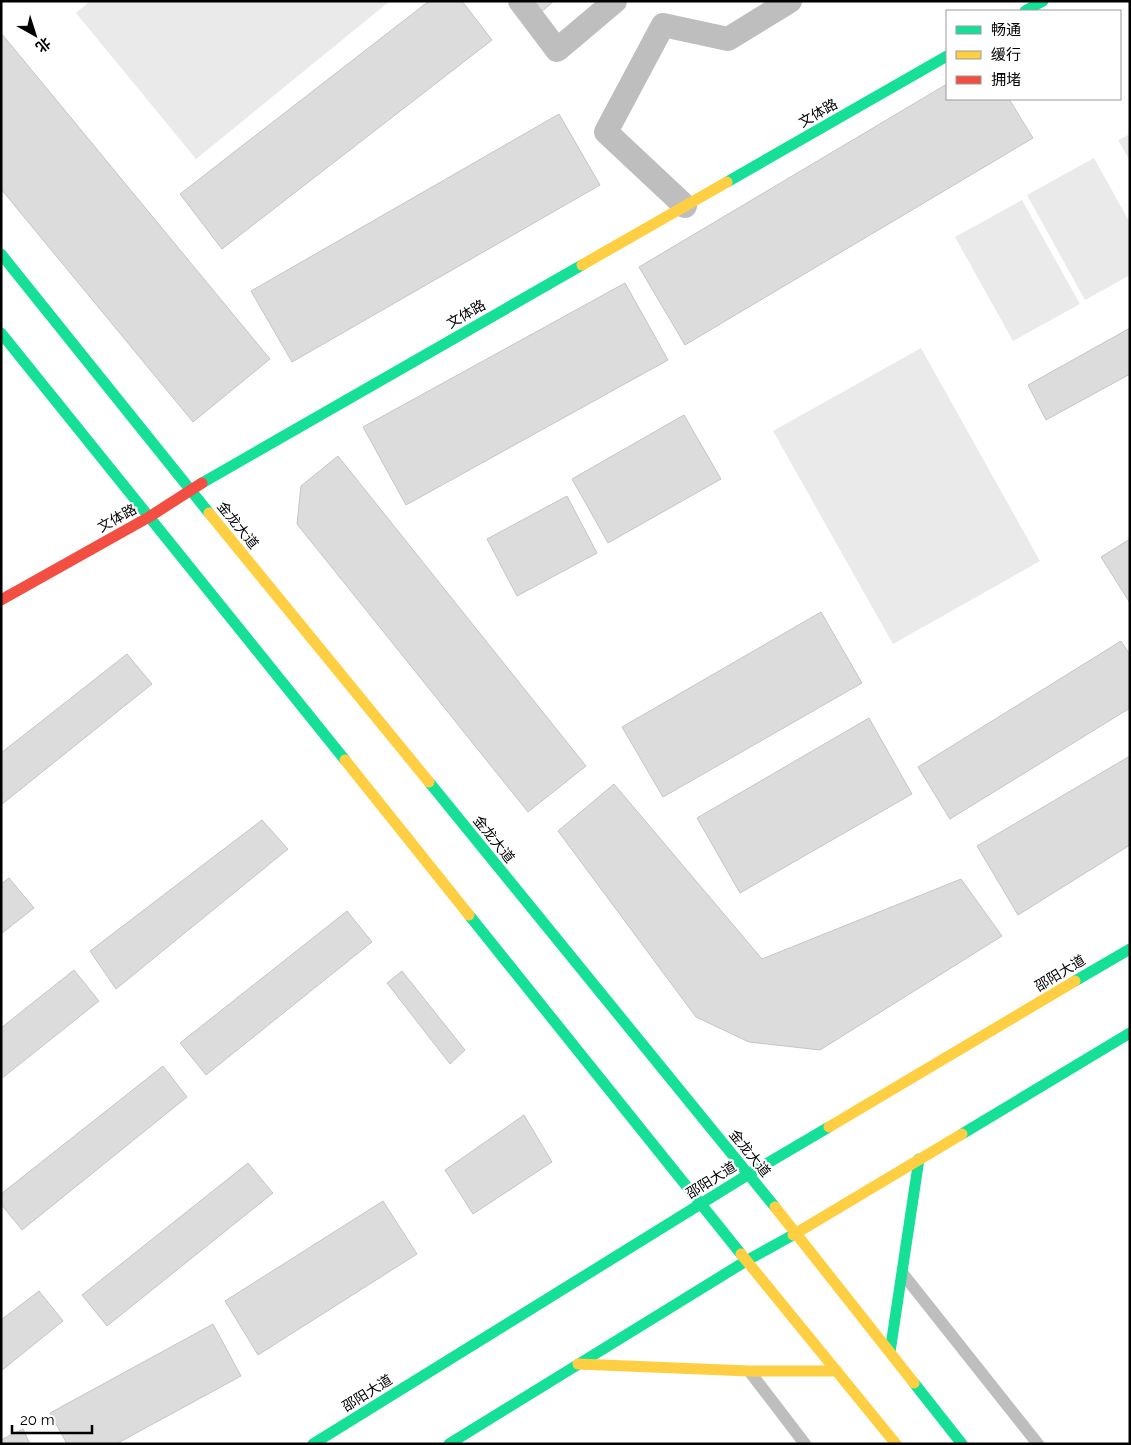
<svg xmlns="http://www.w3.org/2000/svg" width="1131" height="1445" font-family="Raleway,'Noto Sans SC',sans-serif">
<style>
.green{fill:#eaeaea}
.building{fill:#dcdcdc;stroke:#c5c5c5}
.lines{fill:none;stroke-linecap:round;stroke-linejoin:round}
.lane{stroke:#bebebe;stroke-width:12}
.street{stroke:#bebebe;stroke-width:24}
.fast{stroke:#16e098;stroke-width:11}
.slow{stroke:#ffcf43;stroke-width:11}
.jam{stroke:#f24e42;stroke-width:11}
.labels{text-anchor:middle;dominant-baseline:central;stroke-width:4.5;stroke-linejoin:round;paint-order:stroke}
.street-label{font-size:14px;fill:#000;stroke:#fff}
</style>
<rect width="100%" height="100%" fill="#fff"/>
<path class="green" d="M90,1H390L196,159L76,13Z
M1130,134V161L1118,140Z
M1094,158L1130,223V275L1085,300L1027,195Z
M1022,200L1080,304L1013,341L955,237Z
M921,348L1040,561L893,644L773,431Z"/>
<path class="building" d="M429,1H462L492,40L222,249L180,194Z
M530,1H554L540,13Z
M1,33L270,359L193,422L1,189Z
M947,84V99H1009L1033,138L685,345L639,267Z
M559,114L600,185L292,362L251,291Z
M625,283L668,360L406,505L363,427Z
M1130,328V374L1046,420L1028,385Z
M684,415L721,479L608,543L572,479Z
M338,456L586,766L528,812L297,524L301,486Z
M567,496L597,553L517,596L487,539Z
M1130,539V603L1101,557Z
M821,612L862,683L663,797L622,727Z
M1121,641L1130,655V708L950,819L918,767Z
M127,654L152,684L1,805V753Z
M869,718L912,794L740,893L697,818Z
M1130,756V845L1018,915L977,846Z
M614,784L762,959L961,879L1002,936L820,1050L749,1042L696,1017L558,831Z
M262,820L288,849L116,989L90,951Z
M9,878L34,908L1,934V884Z
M347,911L372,942L206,1075L180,1043Z
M74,970L99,1001L1,1079V1028Z
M402,971L465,1050L450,1064L387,983Z
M163,1066L187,1097L22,1230L1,1204V1194Z
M524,1115L552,1162L473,1214L445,1170Z
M248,1163L273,1193L107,1326L82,1295Z
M383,1201L417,1254L258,1355L225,1301Z
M39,1291L63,1321L1,1371V1320Z
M213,1324L241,1376L116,1444H67L50,1413Z
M23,1429L30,1444H1V1440Z"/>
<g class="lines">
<path class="lane" d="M903,1274L1038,1444
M750,1372L805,1444"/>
<path class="street" d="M520,1L557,50L615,1
M685,206L606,132L663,25L728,39L790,1"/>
<path class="fast" d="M1025,11L1043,1
M727,182L947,56
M1,254L209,513
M1,333L345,760
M202,483L582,265
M429,782L775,1207
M469,915L741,1254
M1075,981L1130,949
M962,1134L1130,1033
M890,1352L919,1159
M914,1383L962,1444
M313,1444L749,1174L829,1127
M449,1444L746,1261L793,1235"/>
<path class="slow" d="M582,265L727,182
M209,513L429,782
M345,760L469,915
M829,1127L1075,981
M775,1207L914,1383
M793,1235L962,1134
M741,1254L896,1444
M578,1364L749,1371H837"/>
<path class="jam" d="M1,600L149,517L202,483"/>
</g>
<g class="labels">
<g class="street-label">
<text transform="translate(818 113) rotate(-30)">文体路</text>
<text transform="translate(466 314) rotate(-30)">文体路</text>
<text transform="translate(117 518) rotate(-29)">文体路</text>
<text transform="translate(238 525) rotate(51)">金龙大道</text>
<text transform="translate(494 839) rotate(51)">金龙大道</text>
<text transform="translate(1060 973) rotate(-31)">邵阳大道</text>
<text transform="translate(750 1153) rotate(51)">金龙大道</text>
<text transform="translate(711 1180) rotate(-32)">邵阳大道</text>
<text transform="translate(367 1393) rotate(-32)">邵阳大道</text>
</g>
</g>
<rect width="1131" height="1445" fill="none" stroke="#000000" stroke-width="5"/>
<rect x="946" y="10" width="175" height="90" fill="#ffffff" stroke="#999999"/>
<rect x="956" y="26" width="25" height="8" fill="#16e098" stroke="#999999"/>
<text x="991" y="35" font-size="15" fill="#000000">畅通</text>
<rect x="956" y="51" width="25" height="8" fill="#ffcf43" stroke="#999999"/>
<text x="991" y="60" font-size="15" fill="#000000">缓行</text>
<rect x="956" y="76" width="25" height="8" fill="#f24e42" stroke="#999999"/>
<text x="991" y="85" font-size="15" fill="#000000">拥堵</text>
<g transform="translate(35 35) rotate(141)" stroke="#ffffff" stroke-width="4" paint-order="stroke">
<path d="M0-4L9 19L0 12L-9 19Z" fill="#000000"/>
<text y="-8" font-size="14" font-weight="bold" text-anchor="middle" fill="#000000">北</text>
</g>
<path d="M12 1425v8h80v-8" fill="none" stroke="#000000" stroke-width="2.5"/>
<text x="20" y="1425" font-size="15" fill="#000000" stroke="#ffffff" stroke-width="4" paint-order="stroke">20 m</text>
</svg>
